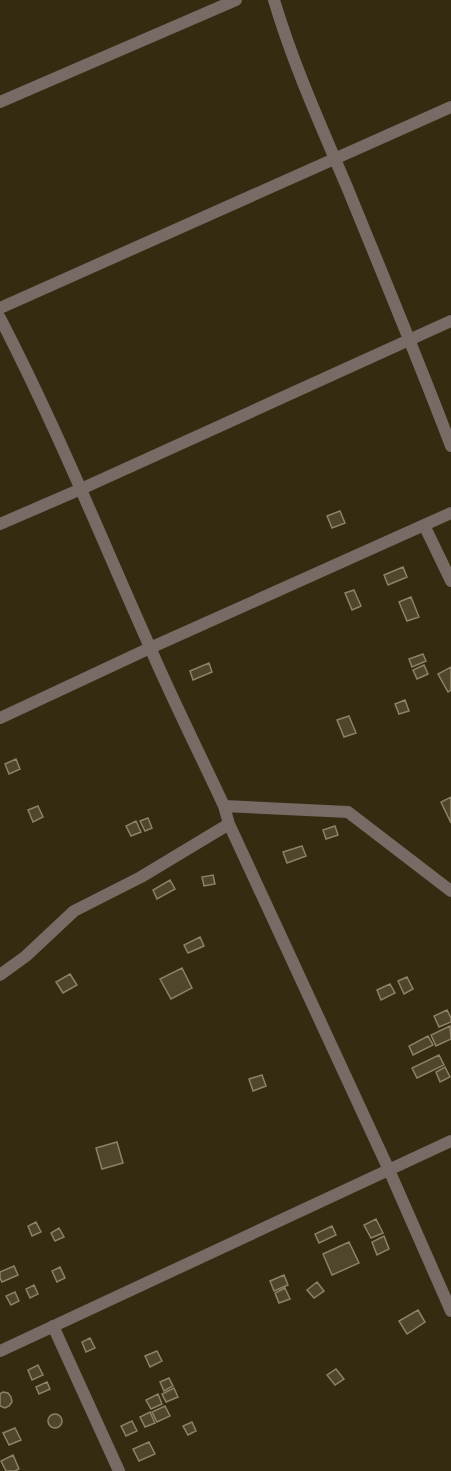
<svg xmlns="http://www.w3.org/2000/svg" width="451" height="1471" font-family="Roboto,sans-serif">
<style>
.building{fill:#50462b;stroke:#8d8266;stroke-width:1.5}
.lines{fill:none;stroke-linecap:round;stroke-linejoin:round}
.minor{stroke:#786a65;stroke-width:12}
</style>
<rect width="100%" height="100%" fill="#352b11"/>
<path class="building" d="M340,511L345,523L332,528L327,516Z
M403,567L407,577L388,585L384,575Z
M354,590L361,606L352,610L345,593Z
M411,597L419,617L407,621L399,602Z
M423,654L426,661L412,667L409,659Z
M209,663L212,672L193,680L190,671Z
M424,665L428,674L417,679L413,670Z
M451,667V690L448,692L438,674Z
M405,700L409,711L399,714L395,704Z
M349,716L356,733L344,737L337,720Z
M16,759L20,769L9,774L5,764Z
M451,797V823L441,802Z
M38,806L43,817L33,822L28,810Z
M148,818L152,828L145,831L140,821Z
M136,821L141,832L131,836L126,826Z
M335,826L338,835L326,839L323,830Z
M302,846L306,856L287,863L283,852Z
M213,875L215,884L204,886L202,877Z
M170,880L175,889L157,899L153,890Z
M200,937L204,946L188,953L184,945Z
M182,968L192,988L171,999L160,979Z
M70,974L77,985L63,993L56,982Z
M407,977L413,989L404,994L398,981Z
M390,984L395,993L381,1000L377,990Z
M447,1010L451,1018V1022L439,1027L434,1016Z
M450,1026L451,1039L436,1046L431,1035Z
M428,1036L433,1045L413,1055L409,1046Z
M439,1055L444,1065L417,1078L412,1068Z
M445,1067L450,1077L440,1082L436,1072Z
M262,1075L266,1086L253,1091L249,1079Z
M117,1142L123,1163L102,1169L96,1148Z
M376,1219L383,1233L371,1238L364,1225Z
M36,1222L41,1232L32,1236L28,1226Z
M332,1226L336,1235L319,1243L315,1234Z
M59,1228L64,1237L55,1241L51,1233Z
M384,1236L389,1249L377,1255L372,1242Z
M349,1242L359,1263L332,1275L323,1254Z
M14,1266L18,1275L2,1282L0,1278V1272Z
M60,1267L65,1278L57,1282L52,1271Z
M284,1275L288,1285L274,1291L270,1281Z
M317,1282L324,1291L314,1298L307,1290Z
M34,1285L38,1294L30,1298L26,1289Z
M285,1288L290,1299L279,1303L275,1293Z
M15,1292L19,1301L11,1305L6,1296Z
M418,1310L425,1322L407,1334L399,1321Z
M90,1338L95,1348L86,1352L82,1342Z
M157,1351L162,1361L150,1367L145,1356Z
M38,1365L43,1375L32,1380L28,1370Z
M336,1369L344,1379L335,1385L327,1375Z
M169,1378L173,1386L164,1391L160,1382Z
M47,1382L50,1389L39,1394L36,1387Z
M174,1388L178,1397L166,1402L162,1394Z
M3,1392L8,1393L11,1397L12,1402L9,1406L5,1408L0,1406V1394Z
M158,1394L162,1404L151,1409L146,1400Z
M165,1406L170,1416L157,1422L152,1412Z
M150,1412L155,1423L145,1427L140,1417Z
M48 1421a7 7 0 1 1 14 0a7 7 0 1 1-14 0Z
M132,1421L137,1431L126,1436L121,1426Z
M192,1422L196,1431L188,1435L183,1426Z
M15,1428L21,1440L9,1445L3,1433Z
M149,1442L155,1454L139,1461L133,1449Z
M13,1455L19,1469L15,1471H6L1,1461Z"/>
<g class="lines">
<path class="minor" d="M274,0C293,64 321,126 347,187C382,273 418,359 451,446
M0,102L236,0
M0,308L451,107
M0,318C55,424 100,535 149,645C172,699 199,752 224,806L229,824L389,1170L451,1311
M0,524L81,489L451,321
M424,525L451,581
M0,718L150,648L451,513
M224,806L348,812L451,891
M0,975L26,956L74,911L141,877L229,824
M53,1326L119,1471
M0,1351L451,1141"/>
</g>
</svg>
